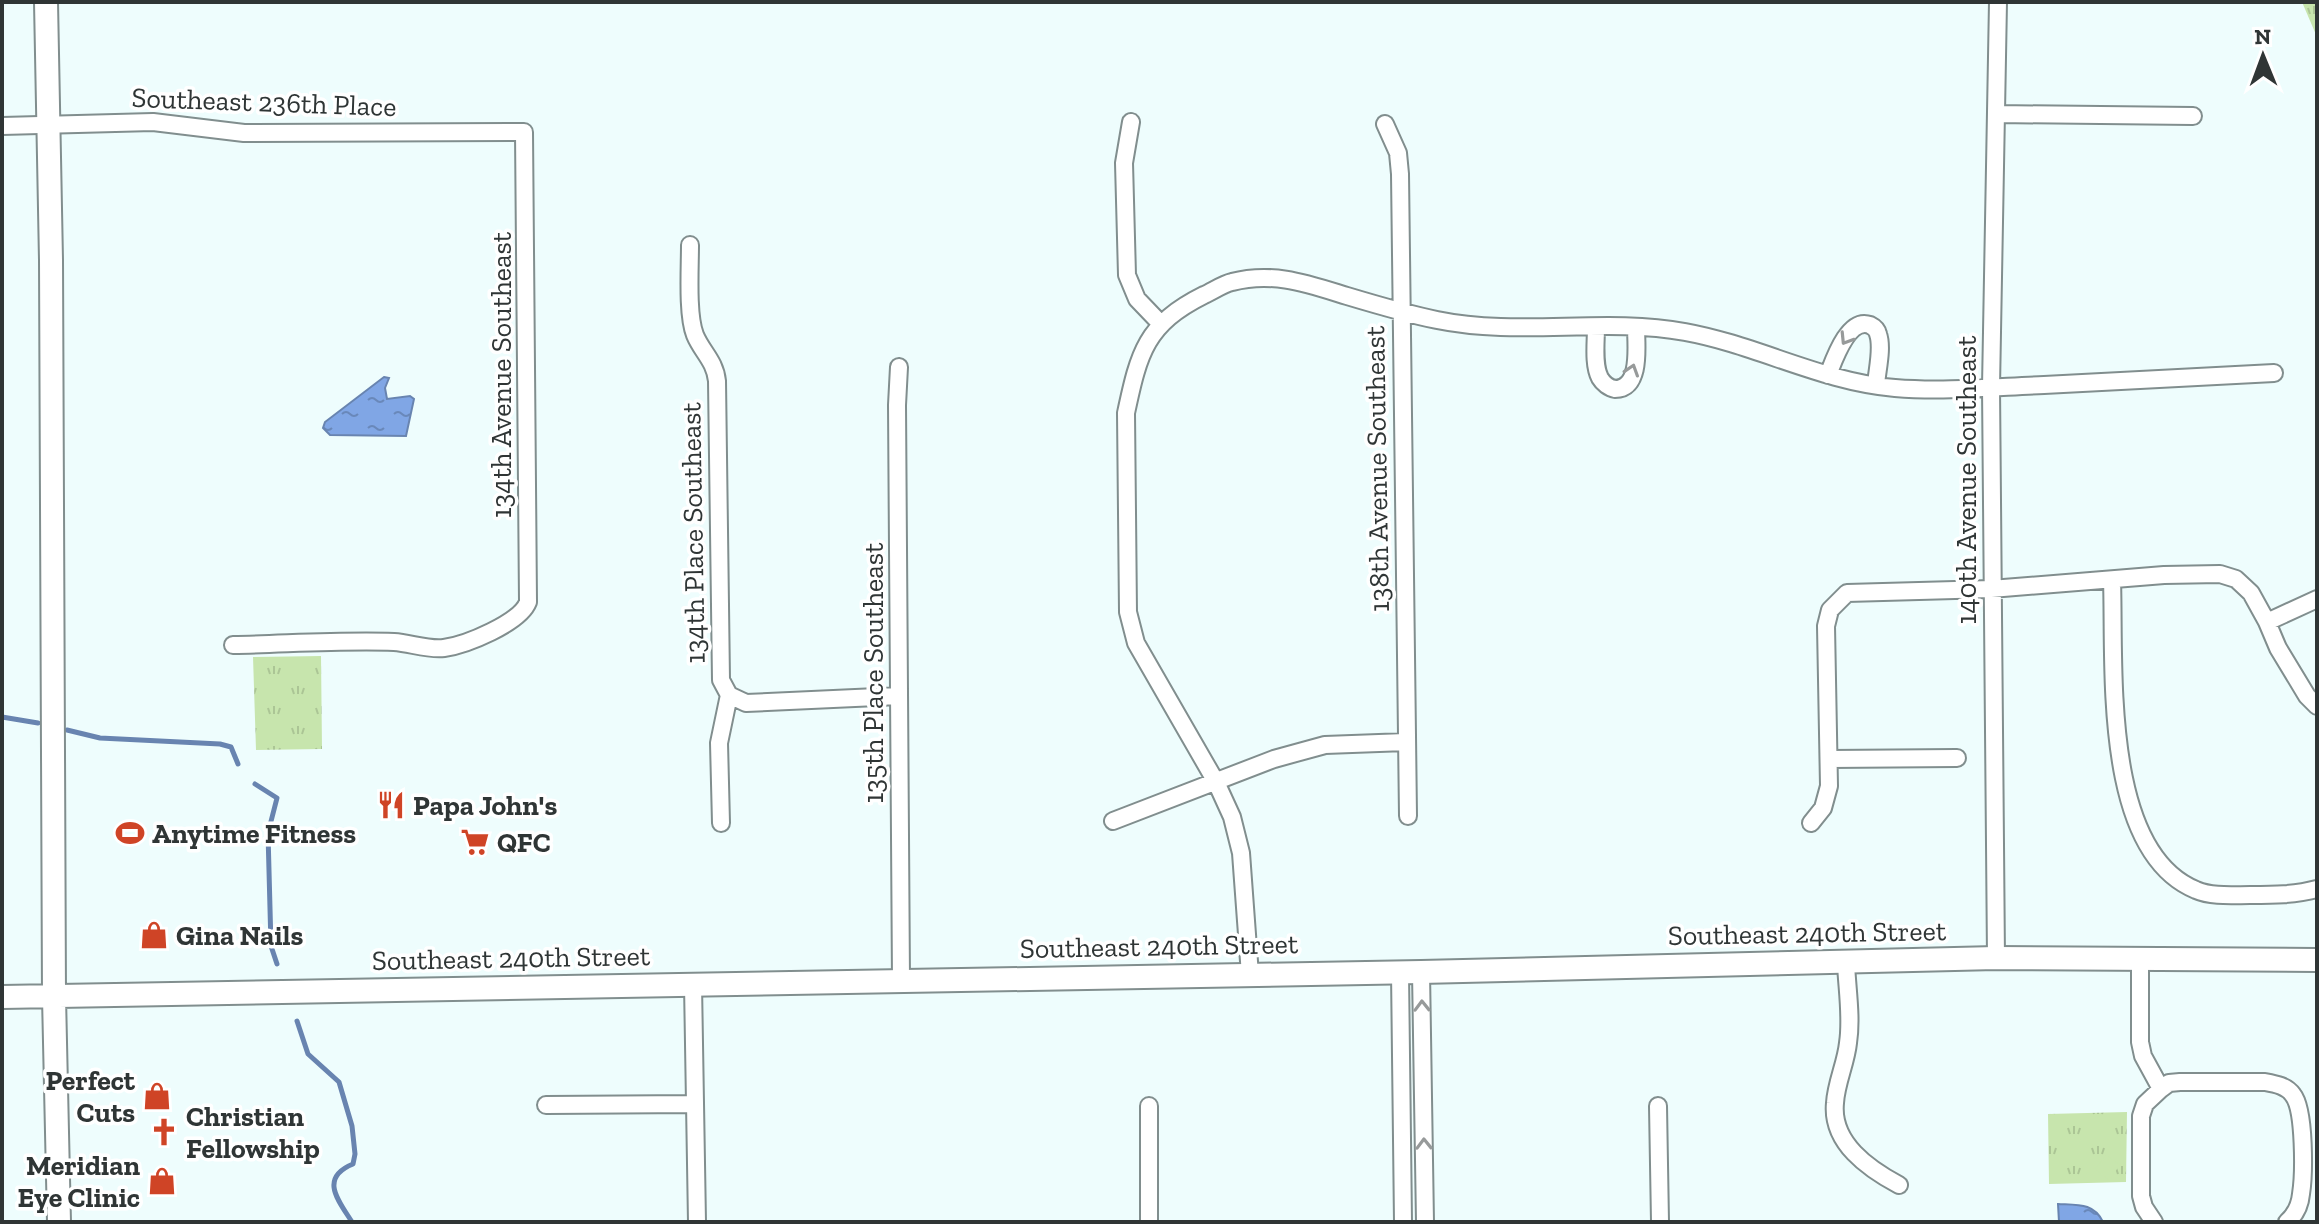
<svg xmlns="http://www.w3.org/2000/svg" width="2319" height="1224" font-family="'Zilla Slab',serif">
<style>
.park{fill:url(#park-tufts)}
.pitch{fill:#c7e5ad}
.water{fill:url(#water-ripples);stroke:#6884b0;stroke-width:2}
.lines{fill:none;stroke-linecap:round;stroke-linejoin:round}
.stream{stroke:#6884b0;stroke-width:5}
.minor-casing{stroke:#818e8e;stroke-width:20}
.secondary-casing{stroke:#818e8e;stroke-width:26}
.minor{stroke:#fff;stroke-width:16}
.secondary{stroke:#fff;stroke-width:22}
.oneway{stroke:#979a9a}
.labels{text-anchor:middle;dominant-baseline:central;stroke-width:7;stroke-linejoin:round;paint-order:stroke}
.street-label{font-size:28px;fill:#2f3535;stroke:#fff}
.poi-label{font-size:28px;font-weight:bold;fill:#2f3535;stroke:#fff;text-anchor:start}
</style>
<defs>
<pattern id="park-tufts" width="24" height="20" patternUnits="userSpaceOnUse" patternTransform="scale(2)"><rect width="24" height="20" fill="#c7e5ad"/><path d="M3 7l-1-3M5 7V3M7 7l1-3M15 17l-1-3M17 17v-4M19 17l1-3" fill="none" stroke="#abc595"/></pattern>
<pattern id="water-ripples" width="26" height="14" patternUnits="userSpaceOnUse" patternTransform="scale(2)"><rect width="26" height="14" fill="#80a6e5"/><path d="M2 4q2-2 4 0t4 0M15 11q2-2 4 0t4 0" fill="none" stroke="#6988ba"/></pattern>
</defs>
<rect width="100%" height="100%" fill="#eefdfd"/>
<path class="park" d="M2302,2H2317V37Z
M321,656L322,749L256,750L253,657Z
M2127,1112L2126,1182L2049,1184L2048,1114Z"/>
<path class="pitch" d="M2106,1155L2120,1165L2109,1180L2095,1169Z"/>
<path class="water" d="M384,377L389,378L385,388L387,399L410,396L414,399L406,436L330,435L323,428L325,422Z
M2058,1204C2078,1205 2094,1203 2103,1222H2059Z"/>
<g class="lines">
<path class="stream" d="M2,717L38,723
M67,730L100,738L220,744L231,747L238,764
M255,784L277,798L268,833L271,946L277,964
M297,1021L308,1054L339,1082L352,1126L355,1154L353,1164C319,1178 338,1200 352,1222"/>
<defs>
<path id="minor" d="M1997,114L2193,116
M1131,122L1124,163L1127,275L1137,299L1160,323
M1385,124L1398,153L1400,174L1408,816
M2,126L153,122L244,133L524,132L528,602C520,623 466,645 444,648C428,650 410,643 394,642C341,640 287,644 233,645
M690,245C690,268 687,315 695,335C702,352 715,361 717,381L721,680L729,695L719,743L721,823
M1596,327C1596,342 1593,365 1600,378C1603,383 1609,388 1615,389C1642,389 1636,344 1636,328
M899,367L897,405L901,980
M1828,375C1834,360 1848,317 1870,325C1874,327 1877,329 1878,334C1883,348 1877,370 1876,385
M2112,580C2115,665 2101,851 2196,890C2212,897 2233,895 2250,895C2273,895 2295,895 2317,889
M2267,622L2317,599
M729,695L746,703L899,696
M1830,759L1957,758
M1113,821L1274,759L1325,745L1406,742
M1811,823L1823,808L1829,786L1826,626L1830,610L1847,593L1991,589L2164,575L2220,574L2236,579L2251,593L2267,622L2278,648L2307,696L2317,706
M1996,958L1991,387L1998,2
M2140,959V1042L2143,1056L2161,1089
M1846,963C1847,989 1852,1017 1848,1043C1846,1063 1836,1083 1835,1103C1831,1143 1869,1169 1899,1185
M1400,972L1403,1222
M1421,972L1425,1222
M1250,975L1241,853L1232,817L1216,782L1136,643L1128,612L1126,413C1139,352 1146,324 1204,295C1213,291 1223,284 1232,282C1273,271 1308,284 1347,296C1377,305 1407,314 1437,320C1519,337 1604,317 1685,332C1757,345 1822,382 1895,388C1944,392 1995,387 2044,385C2121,381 2197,377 2274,373
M693,984L697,1222
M546,1105L695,1104
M1658,1106L1660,1222
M1149,1222V1106
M2154,1222L2144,1207L2141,1196V1116L2145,1104L2161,1089L2169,1083L2180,1082H2265C2276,1084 2287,1086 2293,1095C2305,1110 2304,1175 2301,1194C2300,1205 2295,1215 2287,1222"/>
<path id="secondary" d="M46,2L51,260L54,997L59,1222
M2,997L1421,972L1996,958L2317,960"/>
</defs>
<use href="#minor" class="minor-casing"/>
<use href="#secondary" class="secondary-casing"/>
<use href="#minor" class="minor"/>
<use href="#secondary" class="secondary"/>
</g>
<defs><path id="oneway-chevron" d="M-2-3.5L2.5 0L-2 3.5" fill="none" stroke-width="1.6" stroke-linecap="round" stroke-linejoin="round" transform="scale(2)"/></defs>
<g class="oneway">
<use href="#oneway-chevron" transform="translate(1846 339) rotate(122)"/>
<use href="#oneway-chevron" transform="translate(1632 370) rotate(-72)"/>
<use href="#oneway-chevron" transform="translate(1422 1006) rotate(-91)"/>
<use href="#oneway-chevron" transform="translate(1424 1144) rotate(-91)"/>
</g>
<defs>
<symbol id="restaurant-bare" viewBox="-9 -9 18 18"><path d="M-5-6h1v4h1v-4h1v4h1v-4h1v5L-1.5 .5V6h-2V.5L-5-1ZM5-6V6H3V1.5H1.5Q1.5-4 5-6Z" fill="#cf4426" stroke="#fff" stroke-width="2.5" paint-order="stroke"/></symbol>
<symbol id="stadium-bare" viewBox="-9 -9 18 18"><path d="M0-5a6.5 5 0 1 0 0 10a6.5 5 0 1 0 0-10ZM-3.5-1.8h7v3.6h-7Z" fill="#cf4426" stroke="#fff" stroke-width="2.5" paint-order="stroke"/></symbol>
<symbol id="supermarket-bare" viewBox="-9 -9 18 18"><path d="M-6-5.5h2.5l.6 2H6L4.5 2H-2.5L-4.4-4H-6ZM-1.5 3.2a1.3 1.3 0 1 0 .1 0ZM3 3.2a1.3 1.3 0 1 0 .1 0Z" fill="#cf4426" stroke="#fff" stroke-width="2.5" paint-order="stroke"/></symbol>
<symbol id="shop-bare" viewBox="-9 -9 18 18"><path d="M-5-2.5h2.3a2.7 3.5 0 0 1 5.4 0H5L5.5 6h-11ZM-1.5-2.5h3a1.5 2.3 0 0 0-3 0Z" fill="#cf4426" stroke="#fff" stroke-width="2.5" paint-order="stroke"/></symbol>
<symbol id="church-bare" viewBox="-9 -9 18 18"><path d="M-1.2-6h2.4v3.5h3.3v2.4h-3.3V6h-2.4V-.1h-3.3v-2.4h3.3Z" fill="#cf4426" stroke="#fff" stroke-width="2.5" paint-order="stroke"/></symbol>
</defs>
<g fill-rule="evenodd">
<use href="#restaurant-bare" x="371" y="785" width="40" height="40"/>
<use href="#stadium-bare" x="110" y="813" width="40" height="40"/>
<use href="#supermarket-bare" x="455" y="822" width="40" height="40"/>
<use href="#shop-bare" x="134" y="915" width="40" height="40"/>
<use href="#shop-bare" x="137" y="1076" width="40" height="40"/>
<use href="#church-bare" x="144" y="1112" width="40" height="40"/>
<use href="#shop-bare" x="142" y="1161" width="40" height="40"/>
</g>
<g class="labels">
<g class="street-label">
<text transform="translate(264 102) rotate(2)">Southeast 236th Place</text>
<text transform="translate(501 375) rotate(-90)">134th Avenue Southeast</text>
<text transform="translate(1377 469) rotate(-91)">138th Avenue Southeast</text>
<text transform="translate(1966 480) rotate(-90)">140th Avenue Southeast</text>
<text transform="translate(693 533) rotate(-91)">134th Place Southeast</text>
<text transform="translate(873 673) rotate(-90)">135th Place Southeast</text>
<text transform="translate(1807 933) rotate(-1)">Southeast 240th Street</text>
<text transform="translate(1159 946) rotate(-1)">Southeast 240th Street</text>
<text transform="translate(511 958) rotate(-1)">Southeast 240th Street</text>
</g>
<g class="poi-label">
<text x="413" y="805">Papa John's</text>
<text x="152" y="833">Anytime Fitness</text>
<text x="497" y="842">QFC</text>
<text x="176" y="935">Gina Nails</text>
<text x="135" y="1080" text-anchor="end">Perfect<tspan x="135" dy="32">Cuts</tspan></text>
<text x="186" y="1116">Christian<tspan x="186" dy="32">Fellowship</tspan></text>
<text x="140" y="1165" text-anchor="end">Meridian<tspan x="140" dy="32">Eye Clinic</tspan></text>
</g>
</g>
<rect width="2319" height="1224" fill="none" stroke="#2f3535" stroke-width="8"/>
<g transform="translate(2263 56) rotate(359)" stroke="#ffffff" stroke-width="6" paint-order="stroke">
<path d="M0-6L14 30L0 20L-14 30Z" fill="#2f3535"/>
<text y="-12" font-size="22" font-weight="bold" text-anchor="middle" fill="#2f3535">N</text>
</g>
</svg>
